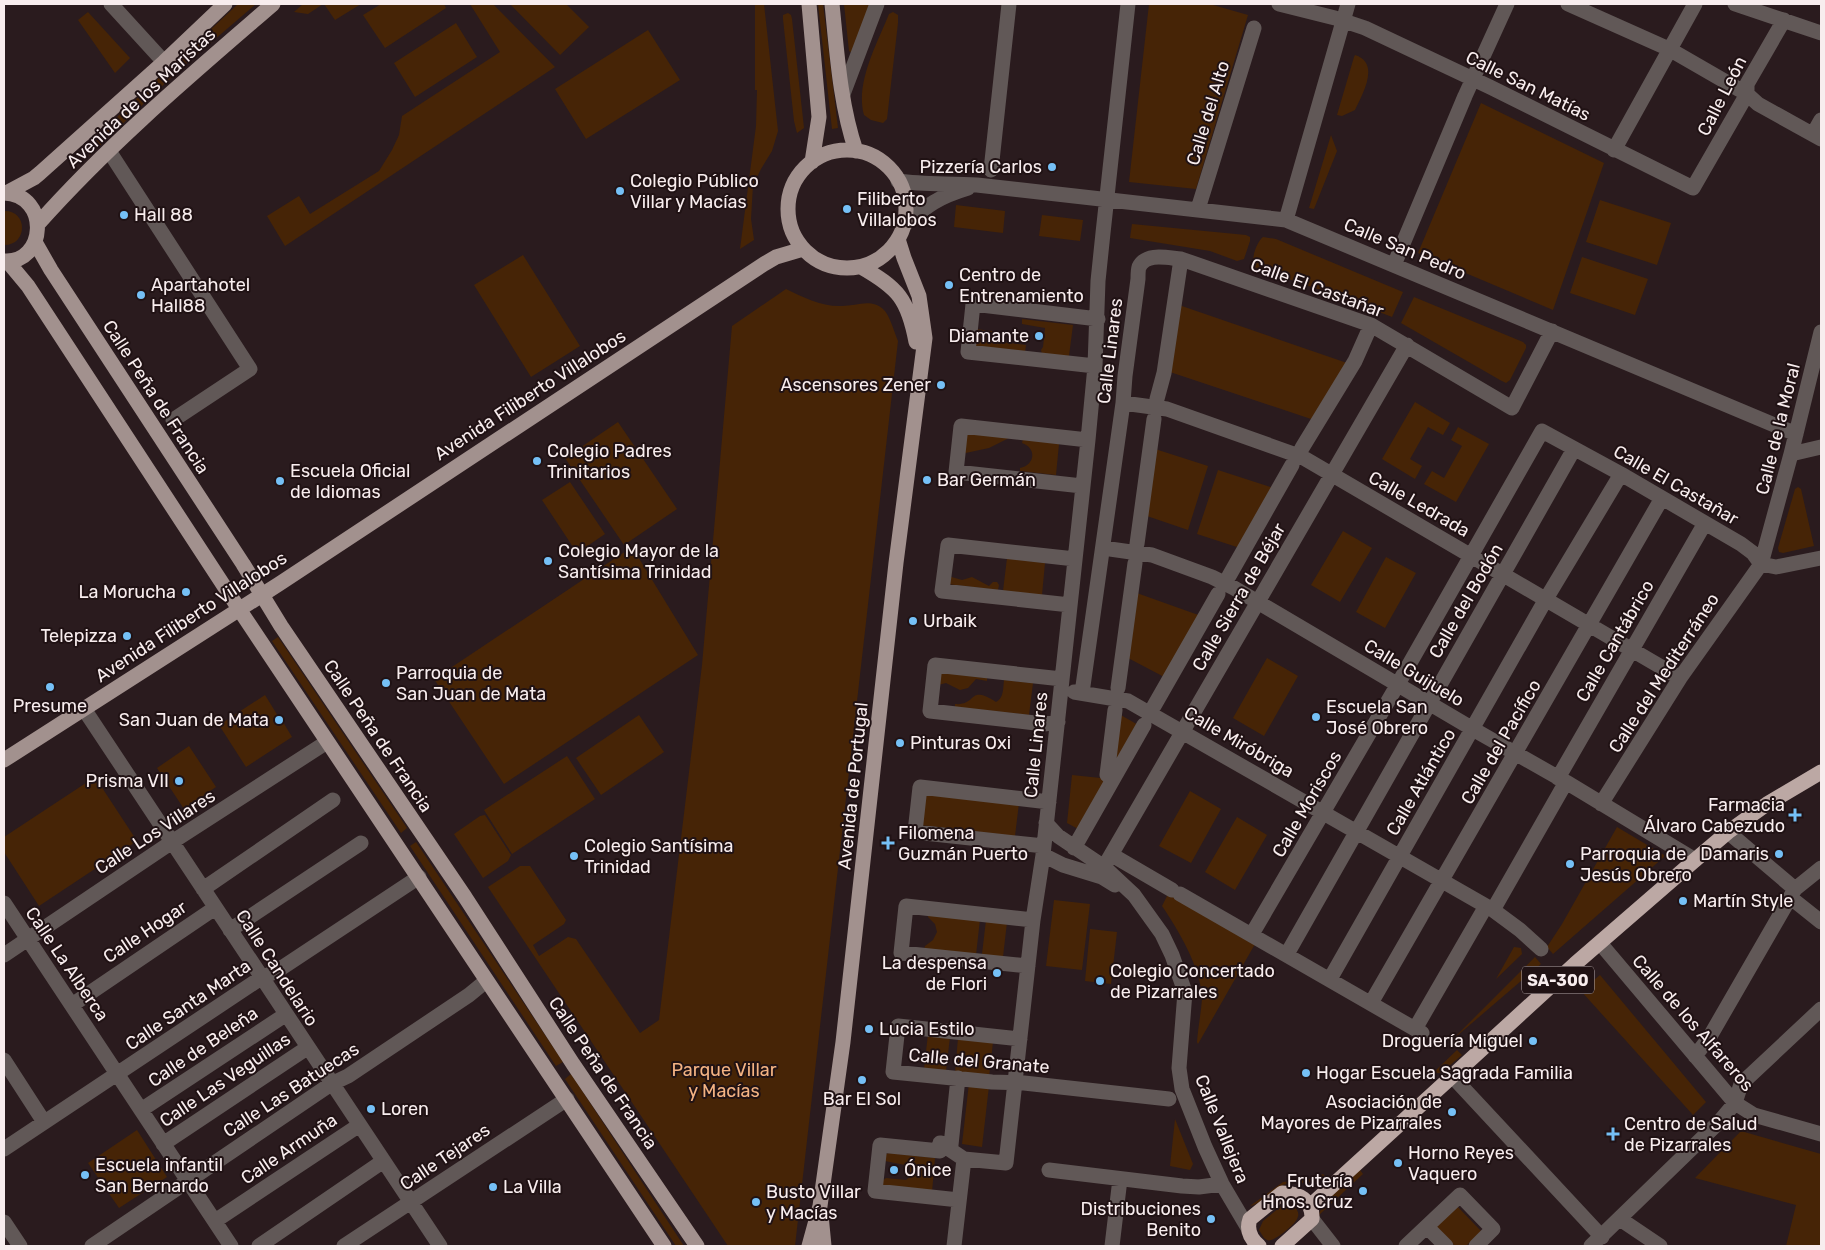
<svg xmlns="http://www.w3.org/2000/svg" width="1825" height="1250" font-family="Rubik,sans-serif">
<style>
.green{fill:#462406}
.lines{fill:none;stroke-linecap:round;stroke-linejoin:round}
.minor{stroke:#615857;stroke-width:15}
.major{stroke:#a2918e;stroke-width:15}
.highway{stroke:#bca8a4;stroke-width:15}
.poi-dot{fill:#75c0f6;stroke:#201214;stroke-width:2}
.labels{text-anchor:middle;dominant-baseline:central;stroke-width:4;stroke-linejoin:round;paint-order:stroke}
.shield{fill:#201214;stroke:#b7abad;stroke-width:1}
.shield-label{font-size:16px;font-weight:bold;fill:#f8edee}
.street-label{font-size:18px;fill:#f8edee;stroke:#201214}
.poi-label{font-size:18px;fill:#f8edee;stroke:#201214;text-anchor:start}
.park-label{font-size:18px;fill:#f4b383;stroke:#201214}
</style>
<rect width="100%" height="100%" fill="#2a1b1e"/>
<path class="green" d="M238,4H256L179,70L89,156L96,141L117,117Z
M303,4H323L308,14L294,12Z
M324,4H361L335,20Z
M381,4H444L446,8L385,48L363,15Z
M470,4H493L555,67L285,246L267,216L299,196L310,214L379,171L392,150L399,135L402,116L500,52Z
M510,4H566L589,27L560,55Z
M755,4H764L778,131L772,151L761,169L753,185L751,219L754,240L740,249L756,126L757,90H755Z
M818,4H823L838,128L832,129Z
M844,4H871L852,53L849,51Z
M1149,4H1213V5L1248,15L1196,189L1129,182Z
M88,12L130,58L115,73L78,20Z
M893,12L898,15V23L887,119L883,123L871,120L864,115C855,83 877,44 889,14Z
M788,13L791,15L792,19L804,128L797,133L794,121L783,19V15Z
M456,23L477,57L415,97L394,63Z
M648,30L680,80L586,139L555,89Z
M1355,55C1381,63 1362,95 1355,110L1342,116L1337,115L1354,57Z
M1481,103L1604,163L1553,310L1418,253Z
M1331,135L1337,151L1314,209L1309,208Z
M1600,200L1671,223L1657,265L1586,242Z
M956,205L1005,211L1003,233L954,227Z
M4,211C28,210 28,245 4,245Z
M1042,215L1083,220L1080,241L1039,236Z
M1132,224L1246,235L1250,237V241L1244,259L1237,261L1210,251L1130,238Z
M1263,237L1276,239L1403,292L1392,317L1346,299L1254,267C1251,259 1256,243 1263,237Z
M523,255L580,346L531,377L474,285Z
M1582,257L1648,279L1635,315L1570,293Z
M786,289C803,297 822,307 842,306C856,306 871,298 883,309C890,315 894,332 898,341L795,1246H728L488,887L520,866H530L566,920L564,924L533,945L539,956L568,937L576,939L640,1033L659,1020L702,665L732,326Z
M1414,297L1523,342L1526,345V348L1510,380L1506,383L1500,380L1401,323Z
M1176,304L1350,364L1317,421L1167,371Z
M1022,319L1073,325L1069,356L1042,354L1041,350L1043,347L1045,328L1022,324Z
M975,329L1001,332L1000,342L1026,345L1025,352L973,346Z
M1415,402L1450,423L1443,435L1428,427L1410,459L1422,466L1415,479L1382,459Z
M618,422L677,509L624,545L565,458Z
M1458,427L1489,444L1456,502L1424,484L1432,471L1444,478L1462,446L1451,440Z
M964,432L1009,438L989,448L961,454Z
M1023,439L1059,444L1056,475L1020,471V468C1035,465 1037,448 1022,443Z
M1152,448L1208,466L1188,530L1144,515Z
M1218,470L1277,489L1243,549L1197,534Z
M570,482L605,534L577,553L542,500Z
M1798,487L1801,489L1814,546L1783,553L1779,552L1778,548L1795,489Z
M1343,531L1372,548L1340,602L1311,585Z
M632,547L698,655L504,784L434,679Z
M1386,557L1416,573L1385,628L1356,612Z
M1007,558L1045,563L1042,595L1003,591Z
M948,576L962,580L972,577L989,586L993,582H997L999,585L998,590L947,584Z
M1134,592L1204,617L1168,679L1128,658Z
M278,637L407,828L401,833L272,641Z
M1267,658L1298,676L1264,736L1233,718Z
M938,672L987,678V681L976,679L968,688L960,690L946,683L938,685Z
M1004,680L1033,683L1029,715L955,707V704C978,706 967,684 996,702C1004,698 1003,688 1004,680Z
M265,695L278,716L275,718L279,724L283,722L292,737L246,767L219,725Z
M1119,714L1140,726L1112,774Z
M639,715L664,752L601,795L576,758Z
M189,746L216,787L184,809L157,768Z
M567,756L595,799L512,854L484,810Z
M1072,775L1110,779L1080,830L1067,823Z
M95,777L137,841L39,906L4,852V837Z
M1190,791L1221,809L1191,863L1159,846Z
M924,792L1019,803L1015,836L920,825Z
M485,815L511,855L508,861L483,878L454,834L480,816Z
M1237,817L1267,835L1235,890L1205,872Z
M1617,827L1664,855V857L1553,954L1547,947L1562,924Z
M416,842L563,1062L556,1066L410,846Z
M1168,894L1255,944L1198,1044L1197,1042C1198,1028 1201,1013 1202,999C1202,970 1178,929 1162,906Z
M1054,900L1090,904L1082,970L1046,966Z
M928,914L980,919L976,955L924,950L925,946L933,940L937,932L935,924L928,917Z
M986,920L1007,922L1003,957L982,954Z
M1090,929L1117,932L1111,984L1085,981Z
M1514,947L1521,948L1522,954L1496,979Z
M1535,957L1541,964L1451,1041Z
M1600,975L1706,1102L1693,1115L1581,991Z
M928,1034L950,1037L946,1071L924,1069Z
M958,1038L993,1042L989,1077L955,1073Z
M1457,1050L1462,1055L1441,1073H1433Z
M571,1074L684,1246H676L565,1079Z
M969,1083L989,1086L982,1147L962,1144Z
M1175,1119L1193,1164L1190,1170L1170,1166Z
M137,1130L167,1177L119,1208L88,1163Z
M1741,1131L1821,1154V1246H1786L1796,1205L1695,1178Z
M889,1153L935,1158L932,1192L883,1187L882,1181L886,1178L906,1180L910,1177V1166L885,1161L886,1154Z
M1360,1170L1363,1174L1319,1215L1322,1205Z
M1323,1174L1325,1176C1307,1187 1298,1180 1283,1185C1270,1190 1263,1203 1250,1206L1283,1182L1311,1179Z
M1284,1204C1292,1203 1302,1210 1297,1219C1295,1224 1277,1239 1271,1240C1268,1241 1267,1240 1264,1238L1259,1230L1263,1221Z
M1456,1205L1481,1231L1466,1246H1455L1435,1226Z"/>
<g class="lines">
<path class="minor" d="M111,4L164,62
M1279,4L1335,18L1365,28L1490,87L1693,188L1747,94V84L1784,20
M1568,4L1669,49L1747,94L1758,104L1821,139
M1735,4L1821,33
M843,94L877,4
M1813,134L1821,120
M1614,150L1695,4
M109,151L250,369L173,420
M991,170L1009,4
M898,181C924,185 950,183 977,185L1286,220L1796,434
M1198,209L1254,28
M1286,220L1348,4
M905,224C928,205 938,197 968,188
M1394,265L1465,96L1507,4
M1095,366L968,352L973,304L1098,319
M1157,399L1164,373L1181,259
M1123,403L1167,409L1302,457L1680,678
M1302,448L1355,361L1371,325
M1791,454L1821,447
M1082,486L956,472L961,426L1088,440
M1137,544L1154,419
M1103,548L1152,555L1212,577L1234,588L1478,732L1566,782L1695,860
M1761,564L1776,567L1821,558
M1229,576L1292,465
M1070,605L942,591L948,545L1075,559
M1118,688L1135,563
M1074,692L1128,701L1493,910L1520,930L1541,949
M1082,693L1123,403L1125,376L1138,279C1138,275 1138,270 1139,267C1146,252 1168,258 1181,259L1371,325L1512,408L1552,331
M1154,706L1218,594
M84,709L440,1246
M1058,722L1044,724L930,711L935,665L1062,679
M1107,775L1115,710
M1558,778L1705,523
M1601,804L1680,678L1761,564L1791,454L1821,332
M1046,823L1058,836L1104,867L1134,895L1162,934L1172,955L1185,992L1179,1068L1182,1089L1205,1147L1222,1184L1248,1228
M1728,832L1795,889
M1044,846L915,832L920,787L1049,802
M1074,848L1144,725
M1043,855L1063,865L1102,877L1115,885
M1112,855L1172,890
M1104,867L1407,345
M203,889L333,800
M1180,894L1422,1033
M1791,898L1821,922
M4,903L231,1246
M1493,910L1566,782
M230,930L361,843
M1252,934L1398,684L1542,431L1621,474L1741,544L1753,553L1761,564
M1600,943L1735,1103L1754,1115L1821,1134
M1287,954L1574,449
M4,955L172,842L327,742
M1028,966L901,953L906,906L1033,920
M1330,979L1546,599L1621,474
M1371,1003L1662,498
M72,1005L215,908
M1415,1029L1486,906
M1020,1039L898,1026L893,1072L992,1082L1024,1083L1169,1099
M1695,1056L1709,1038L1795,889L1821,868
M4,1060L44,1122
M1452,1076L1602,1237
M141,1110L285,1015
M940,1143L951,1145L958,1078
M163,1144L307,1048
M4,1149L261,978L277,971L419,877
M1049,1170L1182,1186L1199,1187L1222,1184
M959,1200L875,1191L880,1145L940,1151V1143L964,1159L1006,1163L1033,920L1043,855L1088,440L1095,366L1098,281L1103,233L1128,4
M1312,1219L1333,1246
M1620,1219L1660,1246
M215,1221L358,1126
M4,1222L20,1246
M1427,1227L1446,1246
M92,1246L331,1084L348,1076L469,995L486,981
M259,1246L382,1162
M344,1246L567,1099
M954,1246L964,1159
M1112,1246L1120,1179
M1406,1246L1460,1195L1493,1229L1476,1246
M1591,1246L1719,1122L1735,1103L1741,1084L1821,1009"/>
<path class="major" d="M809,4L819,117L812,162
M832,4C837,53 840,104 856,151
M788 209a59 59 0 1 1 118 0a59 59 0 1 1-118 0Z
M4,193C51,195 46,264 4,261
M6,193L34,178L40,173L164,62L225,4
M38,224C110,143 192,74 273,4
M35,242L51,270L243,564L281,626L465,897L573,1064L697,1246
M8,262L28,286L239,609L664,1246
M861,267C898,288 908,299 916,342
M4,760L279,584L764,264L776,257L803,249
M821,1215L824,1246
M809,1246L820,1206L843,1042L896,563L925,338L919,296L904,258L898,239"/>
<path class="highway" d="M1310,1206L1575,964L1695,860L1728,832L1767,804L1821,772
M1259,1246C1251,1239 1246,1230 1250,1219L1282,1193C1298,1193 1313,1200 1312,1219L1282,1246"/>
</g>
<g class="poi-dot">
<circle cx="1052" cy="167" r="5"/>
<circle cx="620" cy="191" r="5"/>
<circle cx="847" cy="209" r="5"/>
<circle cx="124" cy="215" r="5"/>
<circle cx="949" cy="285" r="5"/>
<circle cx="141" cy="295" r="5"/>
<circle cx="1039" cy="336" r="5"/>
<circle cx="941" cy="385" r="5"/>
<circle cx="537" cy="461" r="5"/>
<circle cx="927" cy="480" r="5"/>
<circle cx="280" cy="481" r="5"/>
<circle cx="548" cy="561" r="5"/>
<circle cx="186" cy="592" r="5"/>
<circle cx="913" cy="621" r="5"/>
<circle cx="127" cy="636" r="5"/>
<circle cx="386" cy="683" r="5"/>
<circle cx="50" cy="687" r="5"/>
<circle cx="1316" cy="717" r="5"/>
<circle cx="279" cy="720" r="5"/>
<circle cx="900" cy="743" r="5"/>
<circle cx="179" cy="781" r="5"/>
<path d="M1792.5 807.5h5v5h5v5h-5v5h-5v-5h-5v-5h5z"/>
<path d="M885.5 835.5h5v5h5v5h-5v5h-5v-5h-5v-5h5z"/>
<circle cx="1779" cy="854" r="5"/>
<circle cx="574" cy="856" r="5"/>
<circle cx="1570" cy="864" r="5"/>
<circle cx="1683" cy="901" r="5"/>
<circle cx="997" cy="973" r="5"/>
<circle cx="1100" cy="981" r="5"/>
<circle cx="869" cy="1029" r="5"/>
<circle cx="1533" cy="1041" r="5"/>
<circle cx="1306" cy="1073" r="5"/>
<circle cx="862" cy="1080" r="5"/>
<circle cx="371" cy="1109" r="5"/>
<circle cx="1452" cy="1112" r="5"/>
<path d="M1610.5 1126.5h5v5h5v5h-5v5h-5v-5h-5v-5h5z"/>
<circle cx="1398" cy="1163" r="5"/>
<circle cx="894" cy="1170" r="5"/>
<circle cx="85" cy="1175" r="5"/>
<circle cx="493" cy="1187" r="5"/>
<circle cx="1363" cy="1191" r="5"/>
<circle cx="756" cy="1202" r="5"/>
<circle cx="1211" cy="1219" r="5"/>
</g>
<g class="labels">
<rect class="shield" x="1522" y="966.5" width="72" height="27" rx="4"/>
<g class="shield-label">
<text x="1558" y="980">SA-300</text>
</g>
<g class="street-label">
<text transform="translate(1528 86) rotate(26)">Calle San Matías</text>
<text transform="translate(1722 96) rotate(-63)">Calle León</text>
<text transform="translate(141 98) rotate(-43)">Avenida de los Maristas</text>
<text transform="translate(1208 113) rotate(-73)">Calle del Alto</text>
<text transform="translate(1405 249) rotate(23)">Calle San Pedro</text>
<text transform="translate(1317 288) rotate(20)">Calle El Castañar</text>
<text transform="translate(1110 351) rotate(-83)">Calle Linares</text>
<text transform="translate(530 395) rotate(-33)">Avenida Filiberto Villalobos</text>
<text transform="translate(156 397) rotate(57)">Calle Peña de Francia</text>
<text transform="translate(1778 429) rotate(-76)">Calle de la Moral</text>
<text transform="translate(1676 485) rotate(30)">Calle El Castañar</text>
<text transform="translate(1419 504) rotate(30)">Calle Ledrada</text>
<text transform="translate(1239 597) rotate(-60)">Calle Sierra de Béjar</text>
<text transform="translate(1466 601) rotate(-60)">Calle del Bodón</text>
<text transform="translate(191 617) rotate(-33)">Avenida Filiberto Villalobos</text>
<text transform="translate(1615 641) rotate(-60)">Calle Cantábrico</text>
<text transform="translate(1414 673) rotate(31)">Calle Guijuelo</text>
<text transform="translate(1664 673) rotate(-57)">Calle del Mediterráneo</text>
<text transform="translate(378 736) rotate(56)">Calle Peña de Francia</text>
<text transform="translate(1239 742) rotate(30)">Calle Miróbriga</text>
<text transform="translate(1501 742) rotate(-60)">Calle del Pacífico</text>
<text transform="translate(1036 745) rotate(-84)">Calle Linares</text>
<text transform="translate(1421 782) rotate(-60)">Calle Atlántico</text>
<text transform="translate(853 786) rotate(-84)">Avenida de Portugal</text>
<text transform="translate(1307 804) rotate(-60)">Calle Moriscos</text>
<text transform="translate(155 832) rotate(-33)">Calle Los Villares</text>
<text transform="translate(145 932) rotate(-34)">Calle Hogar</text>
<text transform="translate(67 964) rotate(56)">Calle La Alberca</text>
<text transform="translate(277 968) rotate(57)">Calle Candelario</text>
<text transform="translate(188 1005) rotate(-34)">Calle Santa Marta</text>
<text transform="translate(1693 1023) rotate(49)">Calle de los Alfareros</text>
<text transform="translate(203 1047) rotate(-34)">Calle de Beleña</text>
<text transform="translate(979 1061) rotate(5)">Calle del Granate</text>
<text transform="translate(603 1073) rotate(56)">Calle Peña de Francia</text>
<text transform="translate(225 1080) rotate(-34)">Calle Las Veguillas</text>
<text transform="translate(291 1090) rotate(-33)">Calle Las Batuecas</text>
<text transform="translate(1222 1129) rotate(68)">Calle Vallejera</text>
<text transform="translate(289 1149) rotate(-34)">Calle Armuña</text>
<text transform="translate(445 1157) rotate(-34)">Calle Tejares</text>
</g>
<g class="poi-label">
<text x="1042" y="167" text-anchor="end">Pizzería Carlos</text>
<text x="630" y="181">Colegio Público<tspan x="630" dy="21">Villar y Macías</tspan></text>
<text x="857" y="199">Filiberto<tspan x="857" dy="21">Villalobos</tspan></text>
<text x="134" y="215">Hall 88</text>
<text x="959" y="275">Centro de<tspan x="959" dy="21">Entrenamiento</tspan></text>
<text x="151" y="285">Apartahotel<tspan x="151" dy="21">Hall88</tspan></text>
<text x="1029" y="336" text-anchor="end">Diamante</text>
<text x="931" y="385" text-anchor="end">Ascensores Zener</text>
<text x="547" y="451">Colegio Padres<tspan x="547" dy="21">Trinitarios</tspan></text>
<text x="290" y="471">Escuela Oficial<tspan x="290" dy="21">de Idiomas</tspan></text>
<text x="937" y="480">Bar Germán</text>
<text x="558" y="551">Colegio Mayor de la<tspan x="558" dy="21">Santísima Trinidad</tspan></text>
<text x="176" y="592" text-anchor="end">La Morucha</text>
<text x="923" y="621">Urbaik</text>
<text x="117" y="636" text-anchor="end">Telepizza</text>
<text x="396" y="673">Parroquia de<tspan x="396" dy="21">San Juan de Mata</tspan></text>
<text x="50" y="706" text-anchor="middle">Presume</text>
<text x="1326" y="707">Escuela San<tspan x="1326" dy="21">José Obrero</tspan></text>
<text x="269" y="720" text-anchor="end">San Juan de Mata</text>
<text x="910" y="743">Pinturas Oxi</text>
<text x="169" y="781" text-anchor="end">Prisma VII</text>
<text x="1785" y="805" text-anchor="end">Farmacia<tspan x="1785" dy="21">Álvaro Cabezudo</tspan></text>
<text x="898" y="833">Filomena<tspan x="898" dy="21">Guzmán Puerto</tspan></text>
<text x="584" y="846">Colegio Santísima<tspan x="584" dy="21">Trinidad</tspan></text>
<text x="1580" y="854">Parroquia de<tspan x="1580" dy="21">Jesús Obrero</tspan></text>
<text x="1769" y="854" text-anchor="end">Damaris</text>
<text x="1693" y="901">Martín Style</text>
<text x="987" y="963" text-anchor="end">La despensa<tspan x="987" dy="21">de Flori</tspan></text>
<text x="1110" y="971">Colegio Concertado<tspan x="1110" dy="21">de Pizarrales</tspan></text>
<text x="879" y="1029">Lucia Estilo</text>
<text x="1523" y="1041" text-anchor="end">Droguería Miguel</text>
<text x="1316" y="1073">Hogar Escuela Sagrada Familia</text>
<text x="862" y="1099" text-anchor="middle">Bar El Sol</text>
<text x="1442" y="1102" text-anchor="end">Asociación de<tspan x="1442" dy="21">Mayores de Pizarrales</tspan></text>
<text x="381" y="1109">Loren</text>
<text x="1624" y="1124">Centro de Salud<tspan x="1624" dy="21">de Pizarrales</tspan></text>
<text x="1408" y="1153">Horno Reyes<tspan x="1408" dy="21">Vaquero</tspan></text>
<text x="95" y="1165">Escuela infantil<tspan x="95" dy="21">San Bernardo</tspan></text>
<text x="904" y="1170">Ónice</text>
<text x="1353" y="1181" text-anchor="end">Frutería<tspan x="1353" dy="21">Hnos. Cruz</tspan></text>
<text x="503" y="1187">La Villa</text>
<text x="766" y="1192">Busto Villar<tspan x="766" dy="21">y Macías</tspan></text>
<text x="1201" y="1209" text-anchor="end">Distribuciones<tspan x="1201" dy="21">Benito</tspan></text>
</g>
<g class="park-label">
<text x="724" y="1070">Parque Villar<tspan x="724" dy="21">y Macías</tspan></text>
</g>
</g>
<rect width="1825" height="1250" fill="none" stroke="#f8edee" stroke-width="10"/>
</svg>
